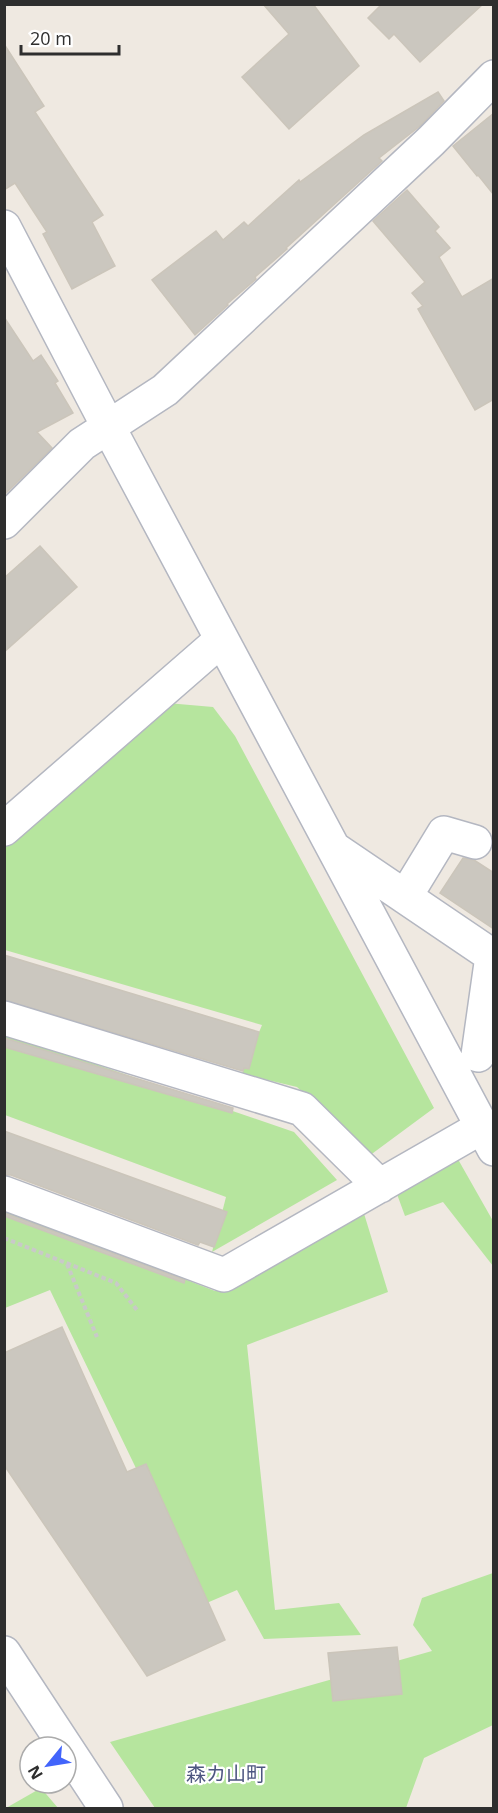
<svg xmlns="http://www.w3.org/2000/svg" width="498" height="1813" font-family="'Open Sans','Noto Sans JP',sans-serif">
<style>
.green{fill:#b6e59e}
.building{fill:#cbc7bf;stroke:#cbc5ba;stroke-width:1.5}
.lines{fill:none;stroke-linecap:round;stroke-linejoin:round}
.minor-casing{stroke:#b4b7c1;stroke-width:36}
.path{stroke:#c9c9c9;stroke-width:4;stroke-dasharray:4.5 3;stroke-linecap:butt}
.minor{stroke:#fff;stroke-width:33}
.labels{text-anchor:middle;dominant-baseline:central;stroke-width:4.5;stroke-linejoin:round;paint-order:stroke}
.quarter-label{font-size:20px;fill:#4d5680;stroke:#fff}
</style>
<rect width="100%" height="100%" fill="#efe9e1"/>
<path class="green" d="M167,703L213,707L235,736L434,1108L369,1156L297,1087L242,1074L262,1025L5,950L4,847Z
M4,1033L294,1132L337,1180L212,1252L226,1197L5,1115Z
M455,1154L493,1221V1266L443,1202L405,1216L394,1186Z
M362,1207L388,1292L247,1345L275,1610L339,1603L361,1635L264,1639L237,1590L202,1605L50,1290L5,1308L4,1209L215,1291Z
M493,1573V1725L424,1758L406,1808H155L110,1742L432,1651L413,1625L422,1598Z
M41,1788L58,1808H6Z"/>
<path class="building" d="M263,4H313L359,66L289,129L242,77L289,34Z
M382,4H483L420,62L394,34L389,39L368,18Z
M4,44L44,106L35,112L103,215L92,222L115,266L72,289L43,234L47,232L15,183L4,190Z
M438,92L444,101L420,126L379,158L382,161L286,248L287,249L255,277L256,279L227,304L228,305L195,335L152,280L216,231L223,240L244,222L248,226L299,180L300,182L364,135Z
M494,113V195L478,175L477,176L453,146Z
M407,190L439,227L435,231L450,248L439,257L462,297L494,278V399L475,410L418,309L423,306L412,293L425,282L373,221Z
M4,317L33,361L41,355L58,381L55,383L73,413L37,432L52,448L4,495Z
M40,546L77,587L4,652V578Z
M463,858L474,860L494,873V929L440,893Z
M4,955L259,1032L249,1069L244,1068L243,1071L4,1000Z
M4,1038L233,1108L232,1113L4,1047Z
M4,1131L227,1212L214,1247L200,1242L198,1245L11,1175H4Z
M4,1213L185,1280L184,1283L4,1216Z
M62,1327L127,1472L146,1464L225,1640L147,1676L4,1465V1353Z
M397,1647L402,1694L333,1701L328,1653Z"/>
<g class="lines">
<defs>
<path id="minor" d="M4,227L109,428L494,1149
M4,522L82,444L165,390L431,141L494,77
M4,829L221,640
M336,850L494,957
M405,897L444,833L475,842
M4,1018L302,1109L380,1186
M478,1055L492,956
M4,1193L224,1275L482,1127
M4,1653L106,1808"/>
</defs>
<use href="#minor" class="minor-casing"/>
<path class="path" d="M4,1238L116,1283L137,1310
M67,1264L97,1337"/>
<use href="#minor" class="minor"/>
</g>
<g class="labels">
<g class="quarter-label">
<text x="226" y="1773">森カ山町</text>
</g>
</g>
<rect width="498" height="1813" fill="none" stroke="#2e2e2e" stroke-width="12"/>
<g transform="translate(48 1765) rotate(240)"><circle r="28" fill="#ffffff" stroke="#ababab" stroke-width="1.5"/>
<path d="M0-4.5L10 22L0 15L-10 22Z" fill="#4264fb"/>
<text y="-9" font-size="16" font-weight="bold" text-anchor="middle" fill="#2e2e2e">N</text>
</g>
<path d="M21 45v9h98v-9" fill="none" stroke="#2e2e2e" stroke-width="3"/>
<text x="30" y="45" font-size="18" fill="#2e2e2e" stroke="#ffffff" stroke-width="4.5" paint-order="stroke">20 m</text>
</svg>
